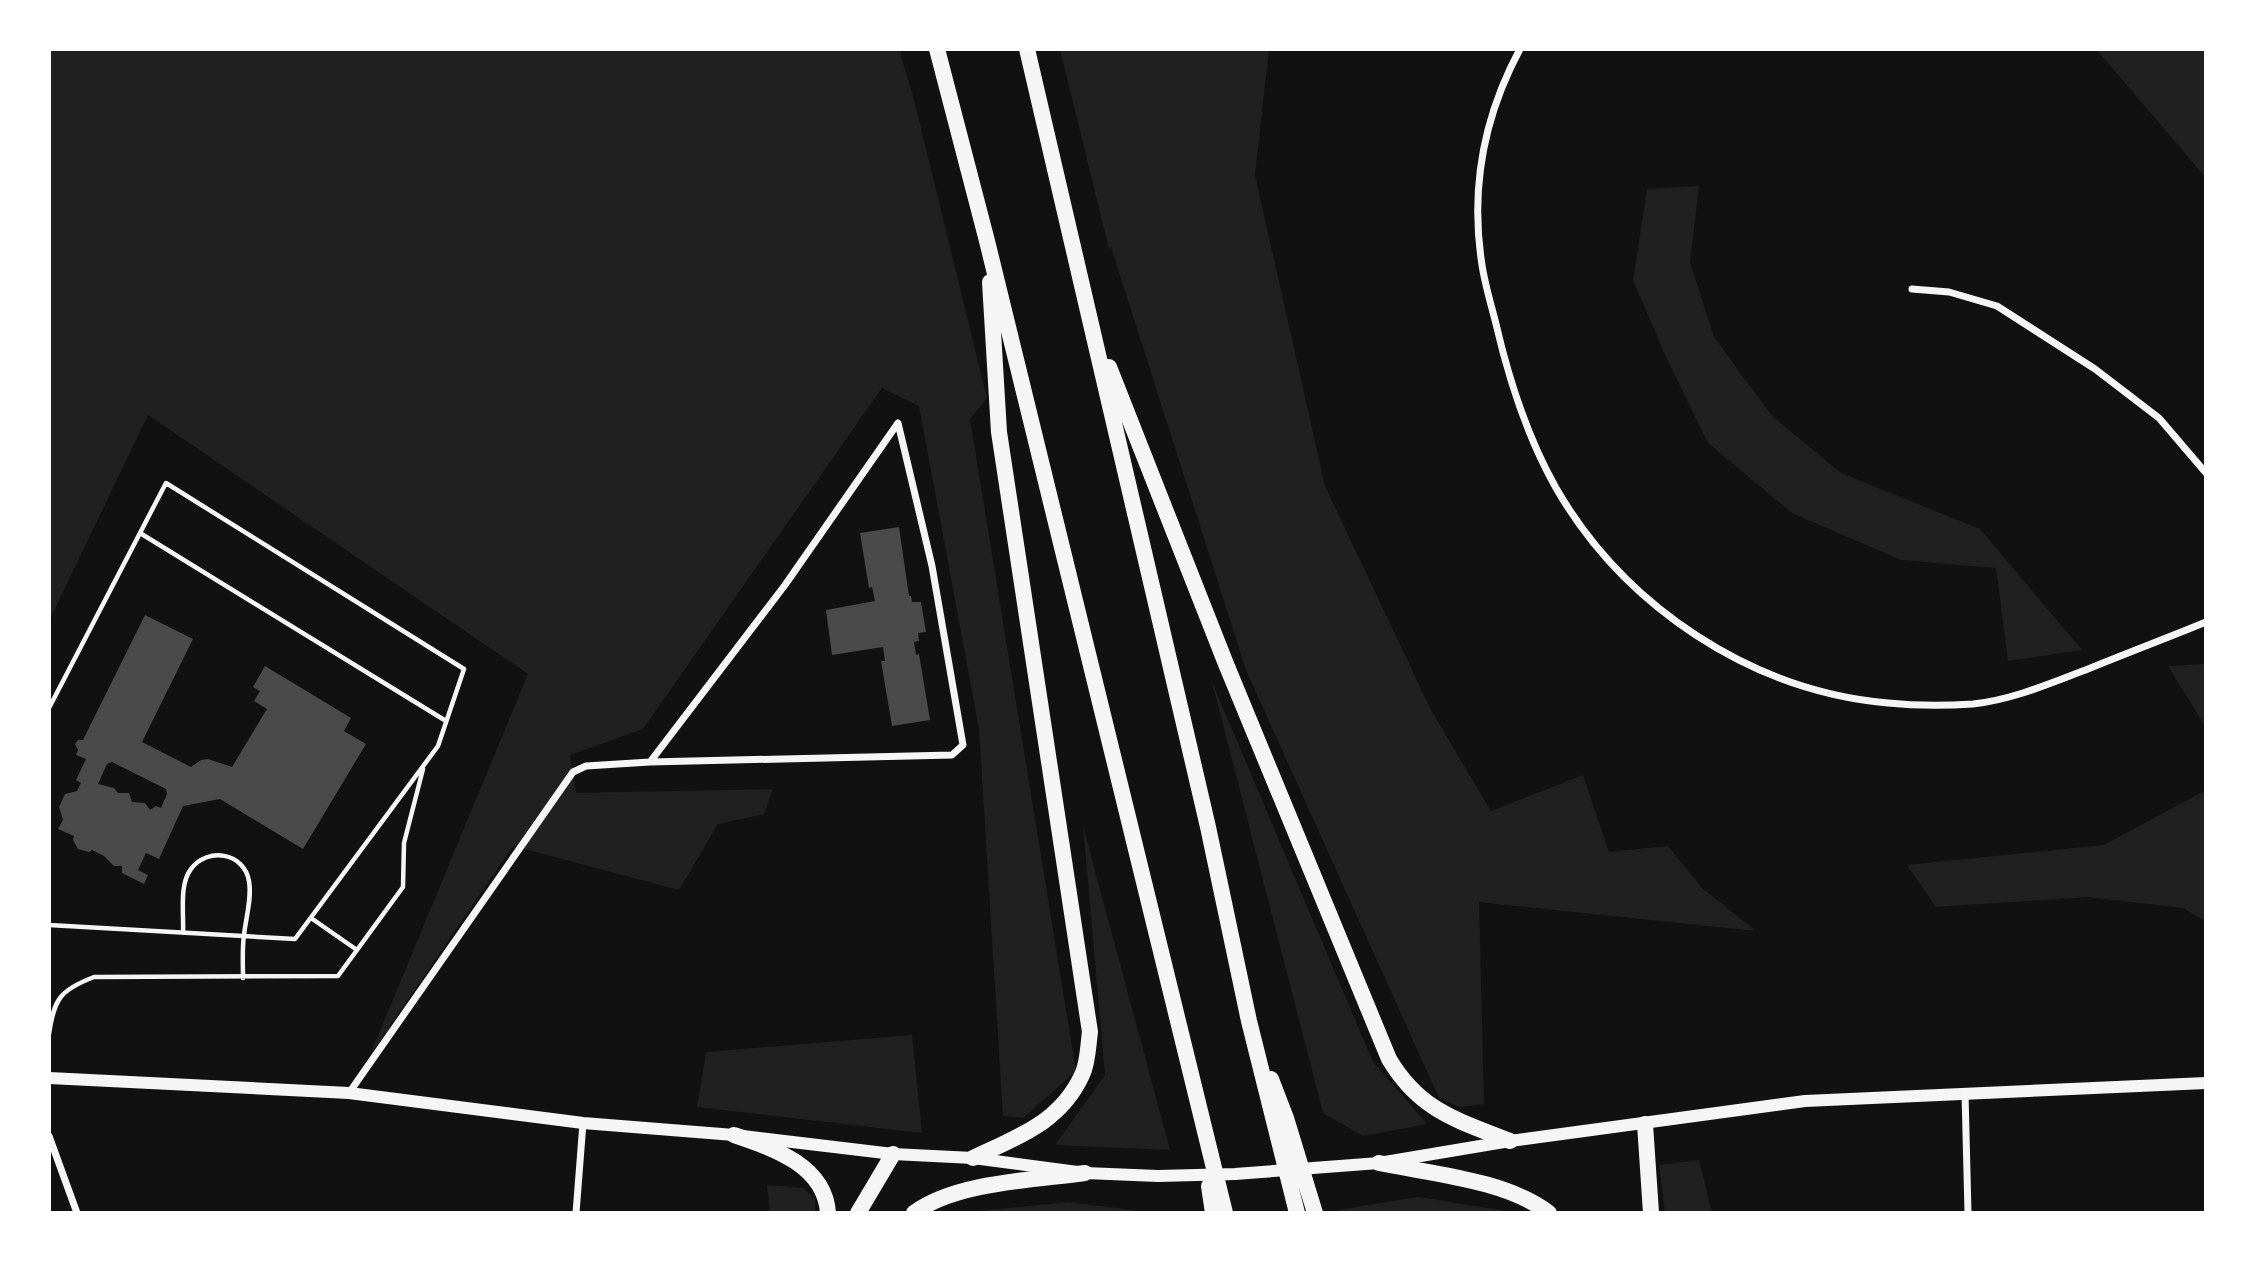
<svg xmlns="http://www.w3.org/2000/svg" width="2255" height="1262" font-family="Poppins,sans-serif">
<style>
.green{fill:#202020}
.building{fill:#4a4a4a;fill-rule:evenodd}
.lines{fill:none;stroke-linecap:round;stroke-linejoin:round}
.service{stroke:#f5f5f5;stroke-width:4.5}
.minor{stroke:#f5f5f5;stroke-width:7}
.secondary{stroke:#f5f5f5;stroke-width:12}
.motorway{stroke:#f5f5f5;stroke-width:16}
</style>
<rect width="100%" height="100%" fill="#111"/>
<path class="green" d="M49,49H899L913,96L987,398L970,419L1076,1071L1023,1118L1003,1116L979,729L919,406L882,388L643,729L570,755L576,793L773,789L764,814L718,824L679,890L513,846L370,1055L528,674L148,415L49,621Z
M1060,49H1269L1255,175L1325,486L1431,710L1491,811L1583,775L1609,852L1668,846L1702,888L1756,931L1479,902L1484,1104L1460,1107L1439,1098L1246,670L1111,247L1109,249Z
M2096,49H2206V178Z
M1699,186L1690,262L1714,337L1772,416L1841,473L1980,529L2082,650L2008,661L1996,568L1901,560L1792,513L1708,443L1666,357L1633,280L1647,189Z
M2206,664V750L2205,726L2168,666Z
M1212,682L1373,1062L1427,1124L1363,1136L1323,1113Z
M2206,790V922L2183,908L2088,897L1936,907L1907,865L2104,845Z
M1083,826L1170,1150L1055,1145L1105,1075Z
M912,1035L922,1133L697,1107L706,1052Z
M1699,1160L1712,1213H1665L1659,1165Z
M767,1185L803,1188L815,1199V1213H770Z
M1418,1197L1513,1212L1514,1213H1339L1338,1210Z
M1069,1202L1155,1213H959Z"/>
<path class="building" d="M899,527L909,596H911L912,602H921L926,632L918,633L919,641L914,642L916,655L919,654L930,720L892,726L881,661H885L883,647L832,655L826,610L875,601L872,587L869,588L860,533Z
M145,615L193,639L142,742L191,767L201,760L208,759L232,767L267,709L254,701L260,691L253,687L265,666L351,718L344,731L366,744L303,849L220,799L183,806L159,859L146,853L138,870L148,875L144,884L122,873V866H114L104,856L92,850L89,852L78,849L73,840L74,836L58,829L63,820L59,807L65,794L77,791L81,783L76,780L86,759L76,755L78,750L75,744L78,740H83ZM112,762L166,789L167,794L161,808L156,806L150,810L145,803L132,802L129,793H118L114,788L98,784L107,764Z"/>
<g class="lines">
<path class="service" d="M140,533L446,721
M49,708L166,483L464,669L438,746L295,939L49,925
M311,918L357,950
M183,933C184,914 179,884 191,869C207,847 244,852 249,881C252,898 246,917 244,935C242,949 243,964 243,978
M49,1034C54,999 60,990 94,977L338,976L403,887L404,843L423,769"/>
<path class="minor" d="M1520,49C1484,116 1470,189 1482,265C1485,285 1491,304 1496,324C1509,380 1527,437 1556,488C1624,606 1751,691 1888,703C1916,706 1944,706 1973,704C2012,700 2051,683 2088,669C2127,653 2167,638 2206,622
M1912,289L1949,292L1997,306L2095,369L2159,418L2206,473
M898,423L932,566L963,745L952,755L650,762L785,585Z
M349,1093L573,772L586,766L650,762
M1965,1093L1968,1213
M49,1136L77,1213
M576,1213L583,1123"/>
<path class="secondary" d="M49,1078L349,1093L583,1123L734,1135L893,1154L973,1158L1085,1173L1158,1176L1235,1174L1379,1163L1510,1141L1805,1101L2206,1083"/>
<path class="motorway" d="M937,49L987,241L1225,1213
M1027,49L1208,827L1249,1021L1297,1213
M1109,367L1226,664L1389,1059C1420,1111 1457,1120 1510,1141
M1271,1079L1286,1118L1315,1213
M1645,1124L1651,1213
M734,1135C772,1148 825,1165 828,1213
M973,1158C1017,1137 1060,1123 1082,1075C1088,1063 1088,1046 1090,1032L999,432L990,282
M1379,1163C1432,1174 1506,1180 1549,1213
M1209,1186L1213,1213
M858,1213L893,1154
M914,1213C956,1182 1034,1180 1085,1173"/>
</g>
<rect width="2255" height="1262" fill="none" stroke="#ffffff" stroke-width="102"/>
</svg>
